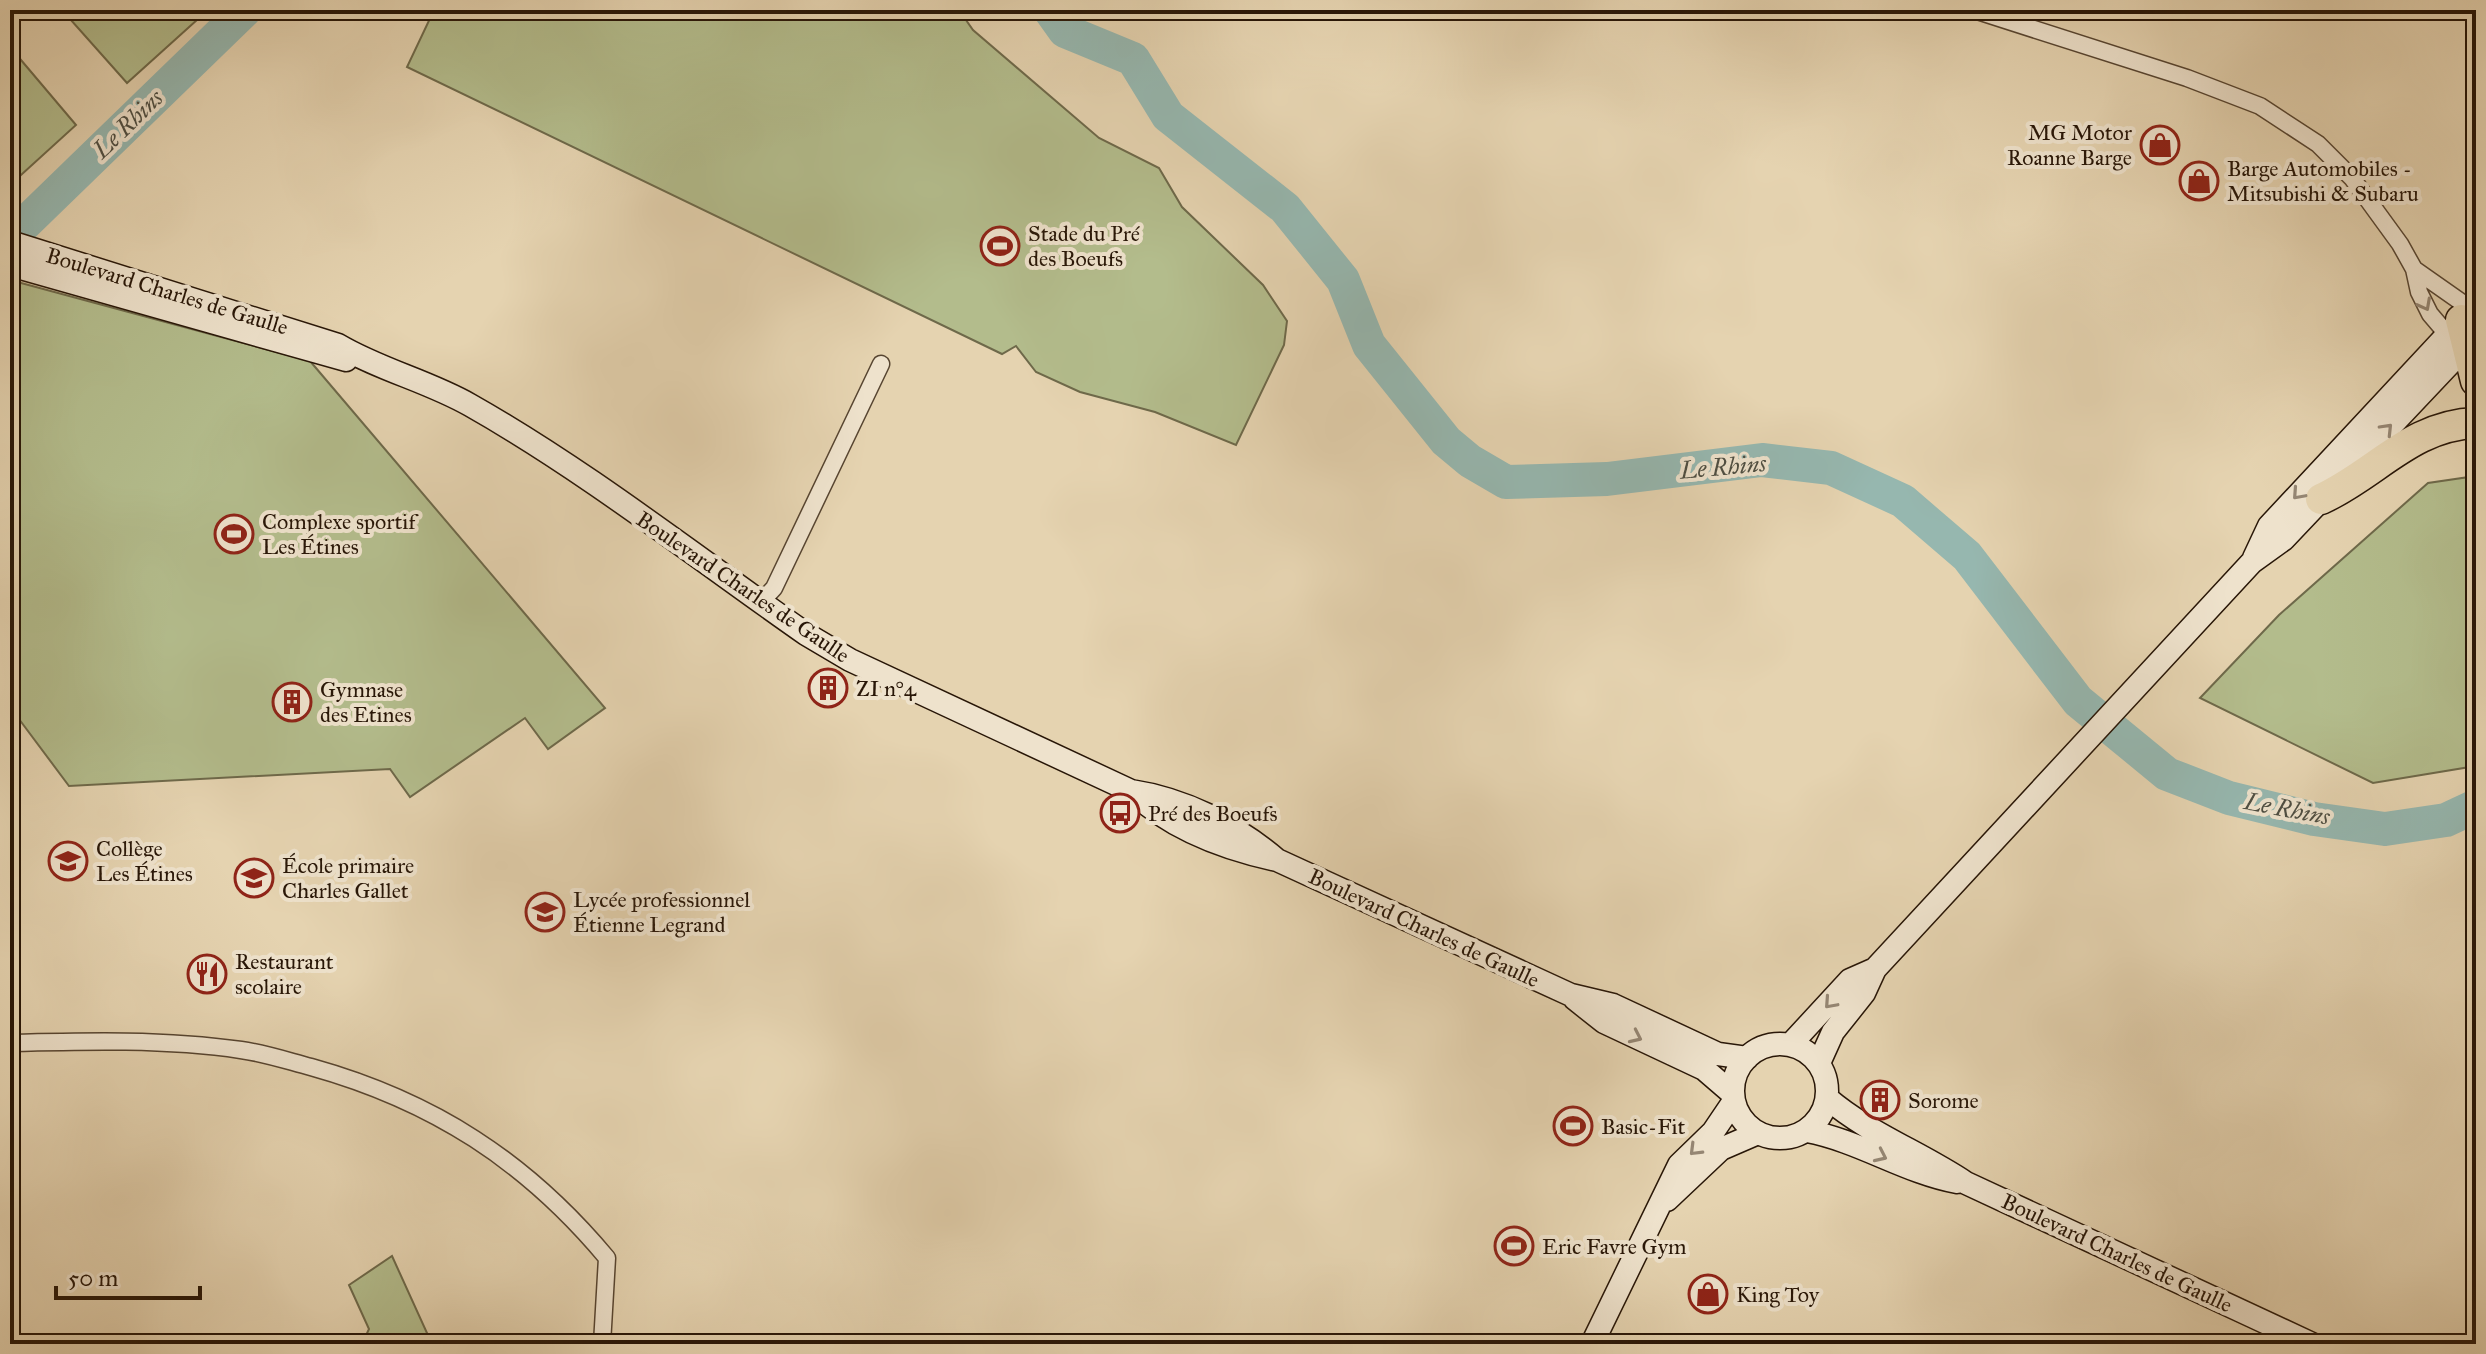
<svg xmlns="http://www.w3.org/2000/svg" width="2486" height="1354" font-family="'IM FELL Great Primer',serif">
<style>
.green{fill:#b3bc8c;stroke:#6e694a;stroke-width:2}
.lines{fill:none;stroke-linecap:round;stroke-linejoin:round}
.river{stroke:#96b7af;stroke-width:34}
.street-casing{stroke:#574531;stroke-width:19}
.secondary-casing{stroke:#281607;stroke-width:25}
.highway-casing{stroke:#281607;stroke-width:33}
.street{stroke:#eee2cc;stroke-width:16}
.secondary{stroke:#eee2cc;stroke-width:22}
.highway{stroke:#e5d3b0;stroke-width:30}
.oneway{stroke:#958673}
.labels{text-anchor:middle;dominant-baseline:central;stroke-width:8;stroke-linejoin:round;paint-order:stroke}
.poi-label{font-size:22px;fill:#281607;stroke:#eee2cc;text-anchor:start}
.street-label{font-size:22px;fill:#281607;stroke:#eee2cc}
.water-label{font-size:24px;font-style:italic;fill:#4e4e42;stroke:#eee2cc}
</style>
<rect width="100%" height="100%" fill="#e5d3b0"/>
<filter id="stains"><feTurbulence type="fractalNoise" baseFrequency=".0025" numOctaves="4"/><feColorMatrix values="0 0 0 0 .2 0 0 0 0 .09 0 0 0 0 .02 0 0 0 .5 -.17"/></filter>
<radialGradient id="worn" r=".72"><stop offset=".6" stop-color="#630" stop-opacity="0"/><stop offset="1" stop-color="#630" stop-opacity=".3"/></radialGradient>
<path class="green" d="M62,10H208L127,83Z
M434,10H959L973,30L1099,138L1159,168L1182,207L1263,285L1287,321L1284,345L1236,445L1155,412L1080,392L1036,372L1016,346L1002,354L407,67Z
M10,47L76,125L10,185Z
M10,280L310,361L605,708L548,749L525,718L410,797L390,769L69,786L10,707Z
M2476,476V985L2470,767L2373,783L2200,698L2279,615L2428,483Z
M392,1256L432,1344H362L369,1329L349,1285Z"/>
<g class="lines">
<path class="river" d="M1050,10L1065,31L1133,59L1168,116L1285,208L1343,280L1369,345L1446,441L1470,461L1506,482L1607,479L1762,460L1831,468L1903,501L1967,556L2078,701L2167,774L2229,798L2314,819L2385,829L2446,820L2476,806
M10,238L245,10"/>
<defs>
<path id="street" d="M1974,10L2187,78L2260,106L2318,144L2352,178L2400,244L2414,269L2419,292L2430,314L2453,341
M2414,269L2471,309L2472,317
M761,602L774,588L881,364
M10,1043C86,1041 166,1039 241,1050C264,1053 288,1061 311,1067C433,1101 526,1161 607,1258L602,1344"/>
<path id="secondary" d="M10,242L338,345C380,370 428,381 470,405C585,470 697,558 806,634L850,660L1131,791C1184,799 1236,825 1277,860
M10,265L346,360
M2254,558L2269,526L2476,304
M1131,791C1170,828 1225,849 1277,860L1571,995L1613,1005L1718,1054L1747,1058
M1575,999L1604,1022L1704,1069L1733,1094
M1733 1091a47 47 0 1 1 94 0a47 47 0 1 1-94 0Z
M1790,1045L1850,980L1875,969
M1819,1063L1833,1032L1864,993L1875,969L2252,562L2284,539L2475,337
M1827,1098C1869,1134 1920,1152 1966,1183L2312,1344
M1807,1131C1860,1141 1904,1172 1957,1182
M1667,1200L1721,1149L1758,1133
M1592,1344L1679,1165L1713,1132L1734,1101"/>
<path id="highway" d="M2461,320L2476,381
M2321,499C2376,474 2411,425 2476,423"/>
</defs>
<use href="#street" class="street-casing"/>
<use href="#secondary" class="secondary-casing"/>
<use href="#highway" class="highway-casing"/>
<use href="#street" class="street"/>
<use href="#secondary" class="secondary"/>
<use href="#highway" class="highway"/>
</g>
<defs><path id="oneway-chevron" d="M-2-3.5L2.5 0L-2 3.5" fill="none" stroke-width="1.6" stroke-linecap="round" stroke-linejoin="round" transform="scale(2)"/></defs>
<g class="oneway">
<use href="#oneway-chevron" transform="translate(2425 305) rotate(62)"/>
<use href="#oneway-chevron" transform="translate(2387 429) rotate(-46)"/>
<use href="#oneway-chevron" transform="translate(2298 494) rotate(132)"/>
<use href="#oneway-chevron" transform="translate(1830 1003) rotate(132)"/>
<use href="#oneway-chevron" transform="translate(1636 1037) rotate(25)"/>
<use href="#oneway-chevron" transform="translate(1695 1150) rotate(135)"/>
<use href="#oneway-chevron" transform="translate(1881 1156) rotate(25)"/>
</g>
<defs>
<symbol id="shop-ring" viewBox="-11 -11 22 22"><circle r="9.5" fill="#eee2cc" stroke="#8f2418" stroke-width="1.5"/><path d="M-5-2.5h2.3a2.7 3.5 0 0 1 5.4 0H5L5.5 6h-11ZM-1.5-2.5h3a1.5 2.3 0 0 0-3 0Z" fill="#8f2418"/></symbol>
<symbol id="stadium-ring" viewBox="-11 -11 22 22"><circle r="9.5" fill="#eee2cc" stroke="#8f2418" stroke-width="1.5"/><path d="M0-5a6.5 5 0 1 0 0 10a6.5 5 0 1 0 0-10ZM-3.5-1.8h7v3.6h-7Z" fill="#8f2418"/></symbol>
<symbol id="building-ring" viewBox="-11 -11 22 22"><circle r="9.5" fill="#eee2cc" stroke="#8f2418" stroke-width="1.5"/><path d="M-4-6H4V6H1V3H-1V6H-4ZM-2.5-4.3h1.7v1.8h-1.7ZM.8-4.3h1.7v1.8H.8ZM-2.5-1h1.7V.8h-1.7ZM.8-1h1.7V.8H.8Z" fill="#8f2418"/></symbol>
<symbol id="bus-ring" viewBox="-11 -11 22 22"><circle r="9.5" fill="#eee2cc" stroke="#8f2418" stroke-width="1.5"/><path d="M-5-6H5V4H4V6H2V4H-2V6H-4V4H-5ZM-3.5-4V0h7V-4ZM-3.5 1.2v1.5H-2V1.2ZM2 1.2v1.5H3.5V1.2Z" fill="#8f2418"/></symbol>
<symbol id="school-ring" viewBox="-11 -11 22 22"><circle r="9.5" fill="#eee2cc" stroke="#8f2418" stroke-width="1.5"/><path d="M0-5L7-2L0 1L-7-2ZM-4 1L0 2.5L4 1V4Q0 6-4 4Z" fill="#8f2418"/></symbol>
<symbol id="restaurant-ring" viewBox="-11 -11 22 22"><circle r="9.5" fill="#eee2cc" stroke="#8f2418" stroke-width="1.5"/><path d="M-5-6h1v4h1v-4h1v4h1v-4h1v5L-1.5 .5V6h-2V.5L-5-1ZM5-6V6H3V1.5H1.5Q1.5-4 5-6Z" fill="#8f2418"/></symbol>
</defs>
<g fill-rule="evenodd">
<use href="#shop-ring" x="2138" y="123" width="44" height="44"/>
<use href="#shop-ring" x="2177" y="159" width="44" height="44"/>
<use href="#stadium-ring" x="978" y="224" width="44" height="44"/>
<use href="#stadium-ring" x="212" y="512" width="44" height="44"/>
<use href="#building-ring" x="806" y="666" width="44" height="44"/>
<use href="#building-ring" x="270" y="680" width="44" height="44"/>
<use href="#bus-ring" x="1098" y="791" width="44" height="44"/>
<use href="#school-ring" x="46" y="839" width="44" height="44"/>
<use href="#school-ring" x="232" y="856" width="44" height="44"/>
<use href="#school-ring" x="523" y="890" width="44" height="44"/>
<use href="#restaurant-ring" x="185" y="952" width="44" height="44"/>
<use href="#building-ring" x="1858" y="1078" width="44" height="44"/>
<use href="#stadium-ring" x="1551" y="1104" width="44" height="44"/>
<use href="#stadium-ring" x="1492" y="1224" width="44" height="44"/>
<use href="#shop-ring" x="1686" y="1272" width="44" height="44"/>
</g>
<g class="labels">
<g class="poi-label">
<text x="2132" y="132" text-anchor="end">MG Motor<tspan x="2132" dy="25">Roanne Barge</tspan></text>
<text x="2227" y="168">Barge Automobiles -<tspan x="2227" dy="25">Mitsubishi &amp; Subaru</tspan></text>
<text x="1028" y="233">Stade du Pré<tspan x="1028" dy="25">des Boeufs</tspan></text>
<text x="262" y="521">Complexe sportif<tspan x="262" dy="25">Les Étines</tspan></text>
<text x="856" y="688">ZI n°4</text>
<text x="320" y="689">Gymnase<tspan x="320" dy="25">des Etines</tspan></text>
<text x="1148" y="813">Pré des Boeufs</text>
<text x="96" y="848">Collège<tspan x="96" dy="25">Les Étines</tspan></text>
<text x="282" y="865">École primaire<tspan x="282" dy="25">Charles Gallet</tspan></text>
<text x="573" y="899">Lycée professionnel<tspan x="573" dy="25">Étienne Legrand</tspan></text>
<text x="235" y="961">Restaurant<tspan x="235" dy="25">scolaire</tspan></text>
<text x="1908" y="1100">Sorome</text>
<text x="1601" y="1126">Basic-Fit</text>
<text x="1542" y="1246">Eric Favre Gym</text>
<text x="1736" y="1294">King Toy</text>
</g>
<g class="street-label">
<text transform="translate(167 291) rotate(17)">Boulevard Charles de Gaulle</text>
<text transform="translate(743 587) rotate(34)">Boulevard Charles de Gaulle</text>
<text transform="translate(1424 928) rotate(25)">Boulevard Charles de Gaulle</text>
<text transform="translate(2117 1253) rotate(25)">Boulevard Charles de Gaulle</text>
</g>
<g class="water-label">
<text transform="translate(128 124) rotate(-44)">Le Rhins</text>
<text transform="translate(1723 467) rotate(-5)">Le Rhins</text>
<text transform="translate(2287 809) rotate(11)">Le Rhins</text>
</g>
</g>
<rect width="2486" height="1354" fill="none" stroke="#e5d3b0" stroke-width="40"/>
<rect x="12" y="12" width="2462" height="1330" fill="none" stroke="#281607" stroke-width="4"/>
<rect x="20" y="20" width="2446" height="1314" fill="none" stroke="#281607" stroke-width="2"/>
<path d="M56 1286v12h144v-12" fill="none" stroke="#281607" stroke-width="4"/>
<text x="68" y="1286" font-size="24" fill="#281607" stroke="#eee2cc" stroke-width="6" paint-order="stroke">50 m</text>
<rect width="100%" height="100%" filter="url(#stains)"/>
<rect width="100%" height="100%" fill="url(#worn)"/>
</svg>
